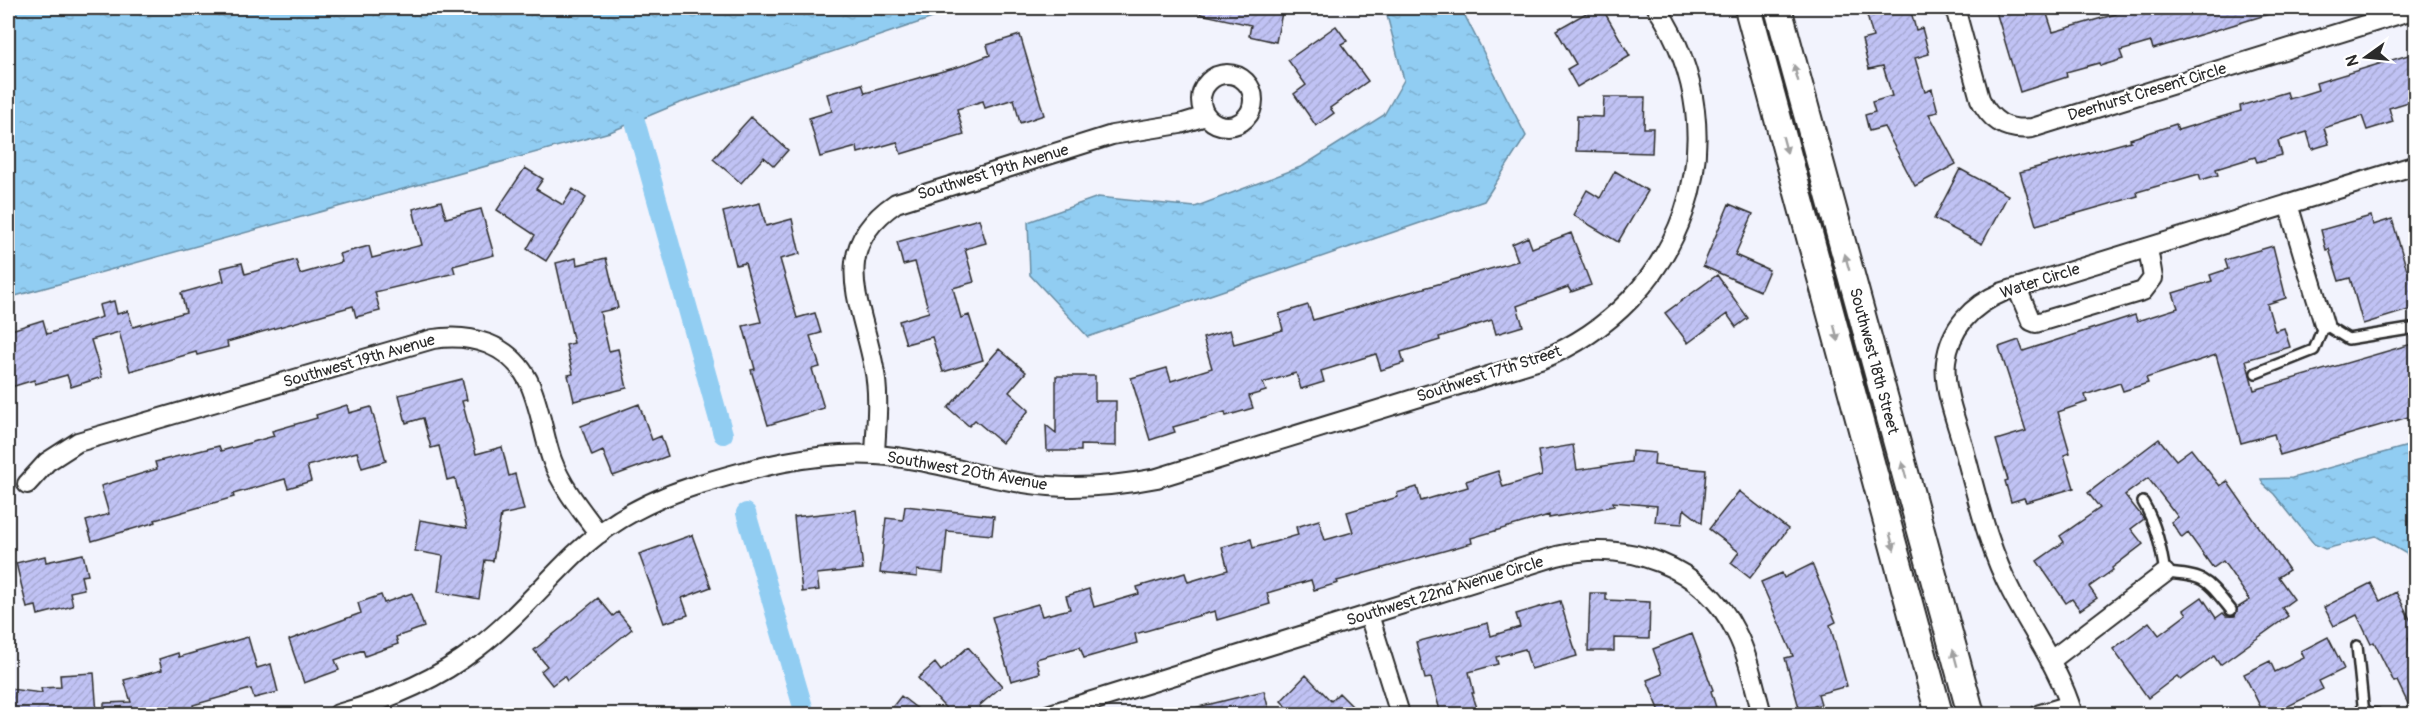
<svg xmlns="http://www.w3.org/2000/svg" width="2423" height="722" font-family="Pangolin,sans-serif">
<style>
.water{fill:url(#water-ripples);stroke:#688ca2;stroke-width:1.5}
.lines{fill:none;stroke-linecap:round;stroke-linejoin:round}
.canal{stroke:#91cdf2;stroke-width:20}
.building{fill:url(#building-hatch);stroke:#2b2b2b;stroke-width:1.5}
.service-casing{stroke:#2b2b2b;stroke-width:14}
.minor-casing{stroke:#2b2b2b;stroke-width:22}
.secondary-casing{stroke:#2b2b2b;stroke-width:30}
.service{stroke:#fff;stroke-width:9}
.minor{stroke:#fff;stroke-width:18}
.secondary{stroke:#fff;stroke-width:26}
.oneway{fill:#a0a0a0}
.labels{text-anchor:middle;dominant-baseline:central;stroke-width:4.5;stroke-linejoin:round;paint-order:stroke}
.street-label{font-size:16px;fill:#2b2b2b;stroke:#fff}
</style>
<defs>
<pattern id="water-ripples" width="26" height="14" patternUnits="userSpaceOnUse" patternTransform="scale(1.5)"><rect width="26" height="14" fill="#91cdf2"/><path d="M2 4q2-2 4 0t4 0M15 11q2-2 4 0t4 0" fill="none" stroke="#7db0d0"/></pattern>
<pattern id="building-hatch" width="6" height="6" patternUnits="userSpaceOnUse" patternTransform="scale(1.5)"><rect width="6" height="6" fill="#c0c2f4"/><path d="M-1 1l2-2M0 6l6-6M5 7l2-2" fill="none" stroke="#a5a7d1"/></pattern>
</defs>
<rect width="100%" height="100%" fill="#f2f3fd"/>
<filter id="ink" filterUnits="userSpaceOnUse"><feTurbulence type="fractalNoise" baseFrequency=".0167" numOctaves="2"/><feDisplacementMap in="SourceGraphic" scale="12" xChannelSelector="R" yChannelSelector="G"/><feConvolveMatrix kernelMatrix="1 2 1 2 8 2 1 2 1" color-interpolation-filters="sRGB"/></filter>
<g filter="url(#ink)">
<path class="water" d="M8,8H962L677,104L610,132L8,298Z
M1385,8H1461L1526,136L1484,201L1088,337L1030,275L1028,222L1098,197L1195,207L1303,166L1384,115L1404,80Z
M2415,444V559L2376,536L2325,549L2314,544L2274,494L2263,484L2261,479L2292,478Z"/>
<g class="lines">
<path class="canal" d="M635,121L723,434
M746,513L805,714"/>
</g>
<path class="building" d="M1201,8H1283L1276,42L1249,36L1251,25L1200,14Z
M1595,8H1602L1630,56L1577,87L1567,69L1576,64L1556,30Z
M1865,8H1910L1916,30L1922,28L1929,54L1915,58L1925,92L1932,89L1938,112L1929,114L1956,164L1915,186L1884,127L1869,131L1865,115L1875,112L1872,102L1892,96L1883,66L1869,69L1862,40L1873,37Z
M1995,8H2045L2053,32L2116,14L2114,8H2278L2279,11L2153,49L2151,42L2120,51L2123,59L2100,66L2099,63L2066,72L2067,77L2020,92Z
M1336,26L1347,41L1341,44L1368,81L1330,108L1334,113L1316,126L1294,94L1306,85L1288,60Z
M1020,35L1044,115L1020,123L1014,99L985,108L983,101L957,109L964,135L901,154L897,142L858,153L857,147L820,157L809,118L832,111L827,94L862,84L865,93L961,66L990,55L987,45Z
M2415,53V100L2389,108L2393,122L2367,130L2362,116L2324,128L2329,144L2312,149L2307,132L2278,141L2282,155L2257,162L2255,157L2216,169L2218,175L2201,180L2199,174L2137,192L2138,196L2036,225L2020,172L2131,141L2130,139L2176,124L2178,130L2241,111L2240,106L2287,92L2289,99L2318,90L2316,83Z
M1604,97H1645L1644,128H1653L1652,153L1576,151L1577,116L1603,117Z
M751,117L788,150L774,166L764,157L741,183L713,159Z
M525,168L543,179L536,189L563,205L573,189L586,198L546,261L527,249L535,235L497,210Z
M1960,169L2008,195L1982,244L1934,219Z
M1615,171L1648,191L1618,242L1573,215L1587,190L1600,198Z
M441,201L446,218L481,209L494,255L453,266L455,273L375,292L380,311L356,317L353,306L227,342L228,347L197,355L196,352L130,371L119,332L91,340L102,377L71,387L67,375L35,384L34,380L8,388V331L43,320L47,334L102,317L99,305L114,301L117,314L128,311L133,327L186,312L181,293L224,281L221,268L242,263L245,274L296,260L300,274L342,262L339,254L369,246L372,258L422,245L413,209Z
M760,203L766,226L792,219L800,254L780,259L797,318L815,313L821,333L810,336L820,367L812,369L824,408L768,425L751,370L755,369L743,326L761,322L745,263L736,265L723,212Z
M1729,204L1753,214L1735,255L1769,270L1760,291L1703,266Z
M2371,216L2373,225L2392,219L2407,270L2415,267V308L2363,324L2350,278L2339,281L2329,249L2326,250L2321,230Z
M979,219L986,243L965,249L974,282L953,288L961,318L969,315L983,360L943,372L932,337L906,344L899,321L929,312L915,262L903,265L897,242Z
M1571,233L1591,285L1571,292L1568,287L1517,306L1523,326L1496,334L1492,320L1439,337L1440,340L1401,352L1404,363L1381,370L1376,354L1321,371L1324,382L1301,389L1296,373L1263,383L1266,391L1249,396L1253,408L1226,416L1225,412L1173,427L1175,432L1150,440L1131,378L1167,368L1171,381L1212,368L1203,338L1230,330L1234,344L1283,330L1279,314L1308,305L1313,320L1518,261L1512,244L1528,237L1532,248Z
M2273,246L2286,298L2267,304L2275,331L2284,328L2290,347L2246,360L2254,390L2415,343V415L2280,455L2274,434L2241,443L2216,355L2146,378L2148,383L2123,391L2120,383L2085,395L2087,402L2058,412L2070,453L2064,455L2074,488L2026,502L2024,498L2011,502L2005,481L2008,480L1996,440L2026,431L1999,347L2019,340L2023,351L2135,315L2137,321L2178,308L2173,293L2212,281L2210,275L2228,269L2225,260Z
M576,258L577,265L606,258L618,308L600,312L609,351L618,349L627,388L574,401L568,375L573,374L566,345L574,343L556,263Z
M1717,275L1748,318L1736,327L1727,314L1688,343L1665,313Z
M999,349L1026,372L1009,392L1029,410L1002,443L975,420L969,426L948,408Z
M1056,376H1095V401H1116V446L1081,445V451H1047L1046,425L1056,433Z
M462,379L467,400L462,401L476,454L502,447L509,476L515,474L524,510L501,515L493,561L485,560L479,599L438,592L443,556L415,551L420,520L467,528L455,478L447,480L439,446L431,448L423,418L406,423L399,395Z
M639,404L652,440L661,436L668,456L613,476L603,451L592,456L581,426Z
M347,405L349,413L371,407L386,461L362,468L357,452L307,466L311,481L288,488L285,479L233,494L234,497L155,520L156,522L92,541L86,521L109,514L101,486L157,469L155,462L219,446L221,451L274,436L272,431L317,418L316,415Z
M2159,439L2176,460L2191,449L2220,486L2227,481L2289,570L2278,577L2294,599L2282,608L2288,616L2220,665L2214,656L2181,680L2177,676L2148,698L2113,649L2149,622L2159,635L2187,614L2184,610L2202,597L2216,618L2223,613L2226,616H2235L2237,608L2250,600L2223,561L2213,568L2188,533L2182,538L2171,522L2178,517L2148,478L2125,495L2144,519L2131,529L2143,544L2112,568L2113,570L2089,587L2097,598L2080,610L2072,599L2066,603L2037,561L2064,542L2060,536L2100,508L2088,493Z
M1573,445L1577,470L1631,462L1632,451L1655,453L1654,465L1706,470L1702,523L1684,509L1682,524L1655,522L1657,506L1613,502L1614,506L1549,518V515L1471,538L1472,543L1337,581L1338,583L1314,590L1311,580L1267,593L1270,604L1217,620L1215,611L1135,634L1137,643L1084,658L1080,647L1036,659L1040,673L1011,681L992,617L1038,604L1042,616L1070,609L1066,596L1089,589L1094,607L1139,594L1137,587L1185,573L1188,582L1228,570L1222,547L1251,539L1253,548L1298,535L1296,527L1319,520L1325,540L1353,532L1347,512L1398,497L1397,493L1417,487L1421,501L1468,487L1466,481L1498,471L1503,487L1542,475L1538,451Z
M1739,491L1788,529L1750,578L1731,563L1739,552L1709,529Z
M905,506L994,516L992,535L947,531L943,573L917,570V577L880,573L886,518L903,520Z
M856,510L863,569L817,574L819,590L802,592L794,517Z
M692,535L711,587L682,598L688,615L664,623L639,554Z
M83,554L88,575L81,576L84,589L70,592L73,606L38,615L36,606L27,608L16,563L45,556L46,562Z
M1812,564L1836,622L1830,625L1847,686L1818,694L1821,704L1800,711L1785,658L1793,656L1761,582L1782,573L1784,578Z
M2371,583L2380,601L2396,592L2411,621L2415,619V634L2408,638L2415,652V714H2413L2397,681L2394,682L2374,642L2371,644L2357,615L2334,626L2324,607Z
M412,593L424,627L396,637L398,644L365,656L363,650L335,660L339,670L304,683L289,640L361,613L358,603L381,595L384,603Z
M1590,593H1606V600L1650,602L1649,639L1614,638V651H1588Z
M598,598L613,616L618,612L632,629L567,681L564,676L552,685L541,671L547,666L534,650Z
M1560,601L1577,656L1531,669L1525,649L1496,657L1498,664L1469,672L1474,693H1472L1479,714H1441L1431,678L1425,679L1416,642L1488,623L1491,636L1520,627L1516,614Z
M1692,634L1713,690L1711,691L1718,714H1661L1647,680L1662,674L1653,649Z
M248,637L257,668L271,664L278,692L254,698L251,689L193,705L195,714H172L171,711L159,714H104V703L131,702L124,680L162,670L159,659L178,653L179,657Z
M2328,637L2344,669L2319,681L2323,689L2284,708L2287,714H2264L2244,674L2270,661L2275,672L2304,658L2301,651Z
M968,647L1002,686L979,706L981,708L974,714H951L918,678L935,663L941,671Z
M94,673L97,714H8L10,689L42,693L41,688L61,687L60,675Z
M1306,675L1331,701L1339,693L1360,714H1294L1281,701Z
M1264,691L1270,714H1191L1190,709Z
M901,696L924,714H887Z"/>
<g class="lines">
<defs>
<path id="service" d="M2256,373L2314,350L2324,324L2348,339L2410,329
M2143,502C2156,524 2161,547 2165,573C2206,576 2205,578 2231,610
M2357,646L2364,714H2377"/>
<path id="minor" d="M1955,8L1980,99C1991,122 2007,131 2032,128L2416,9
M1201 100a26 26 0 1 1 52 0a26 26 0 1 1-52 0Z
M2288,204L2324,324
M2017,288L2031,321L2036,323L2143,291L2153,278L2148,248
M875,455C876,426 880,396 874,368C862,302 827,250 896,203L1112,135L1180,124L1206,116
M27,484L47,462L78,442L433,339C471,333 509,344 528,380C540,405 543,434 552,460C562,487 581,510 599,534
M1369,615L1400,714
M2050,661L2165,573
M338,714C388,700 435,681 476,649C512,622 541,587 574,555C607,523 650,500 694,486C752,468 815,451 876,455C935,459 991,482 1049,486C1086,489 1121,485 1157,478L1540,360C1682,303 1743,139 1657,8
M1050,714L1557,556C1626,539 1703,565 1736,632C1749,657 1754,687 1762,714
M2040,714L2070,705
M2073,714C2060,670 2033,633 2012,593C1987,546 1976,492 1962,442C1955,417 1943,388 1946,362C1950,328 1972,305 2003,292L2416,165
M2362,714H2364"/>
<path id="secondary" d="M1748,8L1939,714
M1778,8L1971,714"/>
</defs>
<use href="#service" class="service-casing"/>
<use href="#minor" class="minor-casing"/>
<use href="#secondary" class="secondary-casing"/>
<use href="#service" class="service"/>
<use href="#minor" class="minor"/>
<use href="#secondary" class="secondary"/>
</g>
<defs><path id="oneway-solid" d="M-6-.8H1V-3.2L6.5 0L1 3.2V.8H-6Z" transform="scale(1.5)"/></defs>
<g class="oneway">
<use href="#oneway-solid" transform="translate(1796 73) rotate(-105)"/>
<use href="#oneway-solid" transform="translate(1785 145) rotate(75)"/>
<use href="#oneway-solid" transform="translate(1847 262) rotate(-105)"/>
<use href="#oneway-solid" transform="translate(1836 333) rotate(75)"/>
<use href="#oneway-solid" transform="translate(1904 470) rotate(-105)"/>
<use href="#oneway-solid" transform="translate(1892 542) rotate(75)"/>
<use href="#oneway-solid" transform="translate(1955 658) rotate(-105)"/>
</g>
</g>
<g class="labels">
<g class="street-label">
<text transform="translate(2147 92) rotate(-17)">Deerhurst Cresent Circle</text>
<text transform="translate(993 172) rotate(-17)">Southwest 19th Avenue</text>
<text transform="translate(2040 281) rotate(-18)">Water Circle</text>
<text transform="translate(359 361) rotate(-16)">Southwest 19th Avenue</text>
<text transform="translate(1874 361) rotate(75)">Southwest 18th Street</text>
<text transform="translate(1489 374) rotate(-18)">Southwest 17th Street</text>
<text transform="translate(967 471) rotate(10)">Southwest 20th Avenue</text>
<text transform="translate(1445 591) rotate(-17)">Southwest 22nd Avenue Circle</text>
</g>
</g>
<rect width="2423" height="722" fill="none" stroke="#fff" stroke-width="30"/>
<rect x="15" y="15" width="2393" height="692" fill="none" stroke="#2b2b2b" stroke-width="2" filter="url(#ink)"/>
<g transform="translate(2366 57) rotate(255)" stroke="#ffffff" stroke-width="4.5" paint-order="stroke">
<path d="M0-4.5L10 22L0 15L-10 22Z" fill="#2b2b2b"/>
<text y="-9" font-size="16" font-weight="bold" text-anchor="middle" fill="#2b2b2b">N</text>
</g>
</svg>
